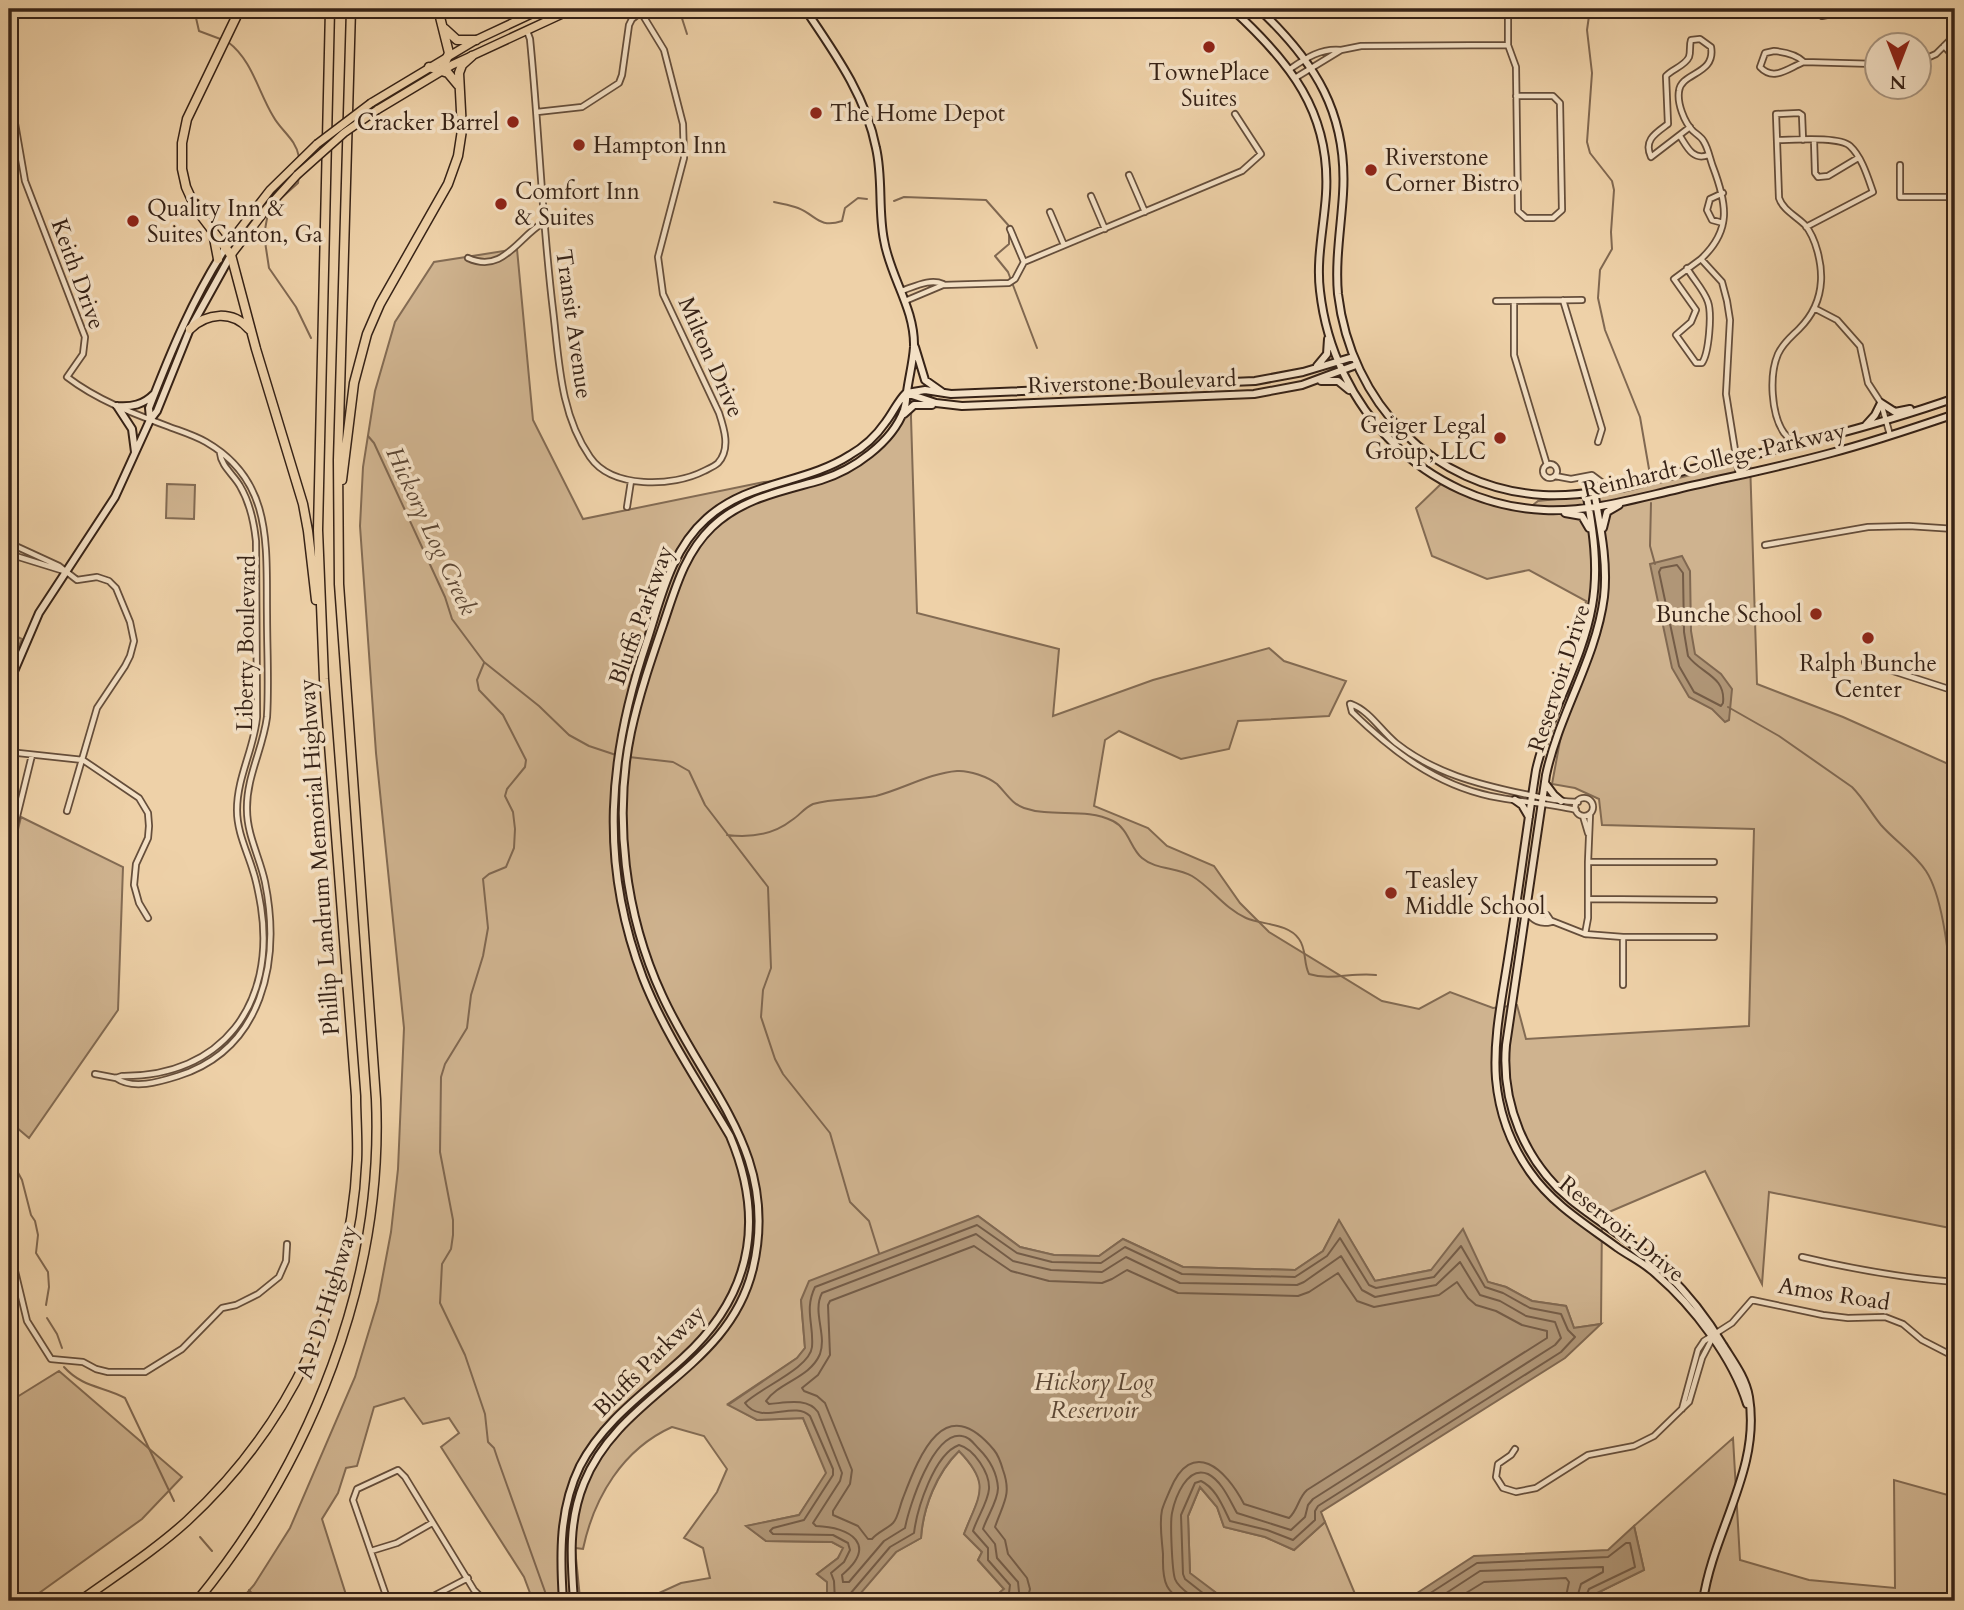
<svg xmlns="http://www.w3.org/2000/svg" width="1964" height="1610" font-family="Cardo,serif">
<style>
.green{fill:#cfb38f;stroke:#836b53;stroke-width:2;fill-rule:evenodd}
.water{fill:#b09677;stroke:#806851;stroke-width:2}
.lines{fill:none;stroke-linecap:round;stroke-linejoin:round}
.shore{stroke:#745c47;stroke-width:2}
.stream{stroke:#806851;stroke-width:2}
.street-casing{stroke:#654e3b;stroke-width:8}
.secondary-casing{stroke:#372317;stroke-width:10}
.primary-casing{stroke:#372317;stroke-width:10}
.highway-casing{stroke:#372317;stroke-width:11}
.street{stroke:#f4e1c6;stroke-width:4.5}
.secondary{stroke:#f4e1c6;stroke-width:6}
.primary{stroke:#eed1a8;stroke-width:7}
.highway{stroke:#eed1a8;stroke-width:8}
.primary-bridge-casing{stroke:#372317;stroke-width:10;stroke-linecap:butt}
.primary-bridge{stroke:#eed1a8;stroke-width:7}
.poi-dot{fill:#8f2418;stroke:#f4e1c6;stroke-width:2.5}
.labels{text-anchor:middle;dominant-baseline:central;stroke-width:7;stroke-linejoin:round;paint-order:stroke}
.poi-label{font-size:23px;fill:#372317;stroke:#f4e1c6;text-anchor:start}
.street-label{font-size:23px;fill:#372317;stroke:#f4e1c6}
.water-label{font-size:24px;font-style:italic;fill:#5b4634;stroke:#f4e1c6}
</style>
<rect width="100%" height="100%" fill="#eed1a8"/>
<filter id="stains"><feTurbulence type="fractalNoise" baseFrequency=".00286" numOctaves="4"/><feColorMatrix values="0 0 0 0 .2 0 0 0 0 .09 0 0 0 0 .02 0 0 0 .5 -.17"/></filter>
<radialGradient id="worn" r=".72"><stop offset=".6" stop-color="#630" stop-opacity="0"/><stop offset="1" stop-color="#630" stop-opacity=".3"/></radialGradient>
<path class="green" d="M517,249L533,420L583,519L764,482L816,478L860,459L883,441L912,400L911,417L917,613L1059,649L1053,716L1153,680L1269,648L1284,661L1346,681L1329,716L1238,721L1229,749L1181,759L1119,731L1105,740L1094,806L1148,828L1167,846L1214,866L1240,903L1269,932L1382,1001L1419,1009L1450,992L1493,1008L1517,1005L1526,1039L1749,1026L1754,829L1602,825L1599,799L1575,788L1552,784L1586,601L1529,570L1487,579L1432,556L1416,508L1444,481L1489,501L1528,509L1538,501L1623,492L1750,460L1757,684L1843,717L1955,767V1229L1769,1192L1762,1284L1705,1171L1602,1215L1601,1324L1574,1328L1566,1306L1532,1301L1506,1287L1488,1282L1431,1270L1375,1281L1339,1221L1323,1251L1295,1270L1183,1267L1123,1239L1099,1256L1054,1255L1020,1247L978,1216L801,1300L805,1348L797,1358L728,1404L757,1420L803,1418L827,1473L799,1515L747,1526L766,1541L832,1542L844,1548L838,1558L817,1574L827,1582V1601H533L524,1577L441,1447L459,1433L449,1418L423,1424L404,1398L374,1407L357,1466L346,1468L338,1493L322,1519L348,1601H240L254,1585L290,1528L355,1377L378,1301L391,1232L398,1169L404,1028L376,753L360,526L363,467L375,391L395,322L434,262ZM672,1427L704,1436L727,1469L717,1492L684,1538L703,1548L710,1578L681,1583L646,1599L580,1598L575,1548L583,1549C594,1497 623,1449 672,1427Z
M167,484L195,485L194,519L166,518Z
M9,633L22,639L9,671Z
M21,817L123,867L118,1010L29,1138L9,1121V866Z
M59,1371L182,1477L142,1519L28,1601H9V1402Z
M1733,1438L1740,1560L1809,1580L1895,1588L1894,1480L1955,1497V1601H1591L1593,1595L1644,1570L1634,1526Z
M959,1451C993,1486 980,1493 964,1534L982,1552L978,1560L1004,1589L989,1601H852L896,1552L921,1538C923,1507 937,1473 959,1451Z
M1200,1487L1217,1507L1224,1527L1265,1537L1294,1550L1325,1522L1358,1601H1227L1190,1574L1188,1516Z"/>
<path class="water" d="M1682,556L1690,571L1691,631L1695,654L1721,674L1732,689L1729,720L1725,722L1712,709L1689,697L1672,668L1650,564Z
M978,1216L1020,1247L1054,1255L1099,1256L1123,1239L1183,1267L1295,1270L1323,1251L1339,1220L1375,1281L1431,1270L1463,1229L1488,1282L1506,1287L1532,1301L1566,1306L1574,1328L1601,1324L1565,1358L1321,1512L1325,1522L1294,1550L1265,1537L1224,1527L1217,1507L1200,1487L1188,1516L1190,1573L1227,1601H989L1004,1589L978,1560L982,1552L964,1534C979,1495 992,1485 959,1451C937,1472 923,1507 921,1538L896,1552L854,1601H827V1582L817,1574L838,1558L843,1548L832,1542L766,1541L746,1526L799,1515L826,1473L803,1418L757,1420L728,1405L797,1358L805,1348L801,1300L809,1281Z
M1634,1526L1644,1570L1593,1595L1591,1601H1405L1474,1556L1608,1550Z"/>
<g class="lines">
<path class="shore" d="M1677,565L1683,573L1684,632L1688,656C1701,674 1726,676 1723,703L1721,706L1694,692L1679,666L1659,572L1661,568Z
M835,1601L834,1581L831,1573L844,1562L850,1550L848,1543L833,1535L773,1534L770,1531L773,1528L804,1520L833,1475V1469L810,1416C794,1400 761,1426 745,1403C760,1388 810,1368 812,1347C814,1324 804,1310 815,1287L977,1225L1017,1253L1052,1262L1101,1263L1125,1247L1182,1274L1295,1277L1327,1256L1340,1238L1369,1285L1376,1288L1434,1277L1461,1246L1485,1287L1503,1293L1530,1308L1561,1314L1568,1330L1575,1337L1561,1352L1318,1506L1315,1511V1520L1293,1540L1267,1530L1230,1521C1223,1507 1216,1488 1201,1481L1195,1483L1181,1515L1183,1574L1185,1579L1213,1601
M849,1601L850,1594L890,1547L914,1533C917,1509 934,1454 959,1445C974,1449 990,1473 989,1489C988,1502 977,1518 973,1531L988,1548V1560L1010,1585L1009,1593L1000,1601
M1014,1601L1019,1592L1018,1582L997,1558L995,1544L983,1529C987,1516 998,1501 998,1488C997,1473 989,1459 979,1449C974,1444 970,1437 962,1436C933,1431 909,1507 905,1528L884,1541L849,1582H843L842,1575C878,1545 851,1527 816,1526L813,1523L840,1481L842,1473L818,1412C807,1397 785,1403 769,1404L766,1401C779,1382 810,1378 820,1354C827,1334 812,1312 822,1293L976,1234L1013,1261L1051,1270L1102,1272L1126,1257L1180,1283L1297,1285L1304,1282L1341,1256L1362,1290L1375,1297L1436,1285L1460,1262L1480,1295L1500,1301L1526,1316L1555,1322L1561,1338L1555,1345L1313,1499L1308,1505L1305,1517L1291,1530L1237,1513C1230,1501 1222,1481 1208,1474C1187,1465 1175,1498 1172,1513C1170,1522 1172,1570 1175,1579C1178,1588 1191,1595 1198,1601
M1027,1601L1030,1589L1027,1578L1008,1554L1005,1540L995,1527C1003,1503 1012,1495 1003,1470C1001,1463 999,1456 994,1450C945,1391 920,1453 903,1498C900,1505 898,1518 893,1523C887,1529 878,1532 872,1539H868L858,1526L833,1515V1511L850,1484L852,1470L825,1403L817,1396L804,1391L802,1388L818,1375L830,1355L828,1305L830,1301L974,1246L1011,1271L1049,1281L1102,1283L1112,1279L1127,1270L1178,1293L1298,1296L1309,1292L1338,1273L1357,1301L1374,1307L1439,1295L1457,1282L1468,1298L1476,1305L1496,1311L1522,1325L1547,1331V1338L1307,1490C1298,1498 1298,1510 1289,1518L1244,1504C1226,1469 1192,1437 1170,1490C1167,1497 1164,1503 1162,1510C1159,1524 1162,1540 1163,1554C1163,1564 1162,1576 1167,1586C1170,1592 1176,1597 1182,1601
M1418,1601L1477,1563L1608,1557L1626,1543H1630L1635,1567L1589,1589L1584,1601
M1434,1601L1480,1571L1603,1567V1572L1581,1584L1576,1601
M1453,1601L1484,1582L1566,1578L1569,1582L1565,1601"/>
<path class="stream" d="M194,9L199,31L223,40
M679,9L687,34
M1590,9L1587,30L1592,73L1587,142L1590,153L1612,181L1614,190L1611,232L1612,249L1600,270L1598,298L1605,330L1640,417L1649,469
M228,42C252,60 258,91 273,116C281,131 296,139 299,157
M278,201L298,183L299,176
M894,201L904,197L986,200L1009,226V244L995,256L1008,272L1037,348
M774,202C782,204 790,205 798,208C816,215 819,229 842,221L845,208L858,198L867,199
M268,213L264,235L269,268L296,307L311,338
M368,436L374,443L445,597L452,619L484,662L539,706L569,735L589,746L616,755
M1651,503L1650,546L1655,564
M484,663L477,680L479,690L503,715L526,760L525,767L507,789L505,796L513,812L515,829L514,848L506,867L489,874L483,879L488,928L483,956L471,995L467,1028L445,1064L441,1077L440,1152L453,1220V1235L451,1249L442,1264L440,1303L465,1355L485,1414L488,1442L494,1448L498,1460L548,1600
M1728,707L1779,736L1852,787C1864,799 1871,813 1881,825C1895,841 1914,853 1926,871C1945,900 1951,977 1953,1012C1954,1037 1945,1057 1955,1080
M629,757L673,762L689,771L705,805L768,887L771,968L763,990L761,1017L775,1059L783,1074L830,1133L850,1202L869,1221L879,1253
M727,835C751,838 773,835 792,820C800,815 804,808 813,804C833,798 856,800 876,796C903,789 930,773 957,771C969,770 988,777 997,784C1006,793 1012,804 1024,808C1053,818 1085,807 1113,821C1129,829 1130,848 1142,858C1156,870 1177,867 1192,876C1212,888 1224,908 1246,918C1262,925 1288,923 1299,939C1307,950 1303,962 1309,974C1331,981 1353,972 1376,975
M1953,1144L1955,1139
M9,1156L22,1180L31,1215L35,1221L38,1235L36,1253L48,1272L49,1287L46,1305
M47,1318L57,1334L62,1348
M64,1367C83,1388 103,1386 125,1398L174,1501
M200,1537L212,1551
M249,1590L258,1601"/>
<defs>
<path id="street" d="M1508,9V45L1516,67L1518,211L1526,218H1553L1562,210L1560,103L1553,96H1516
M1813,9L1822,16L1832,14V9
M527,31L530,39C539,130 542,220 553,310C559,360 560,414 590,457C612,489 673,487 704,471C708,469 715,466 718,463C731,449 724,428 719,413L663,294L658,257L684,158L683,124L664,50L639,9
M1944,46L1955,58
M1341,50L1361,46L1508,45
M1774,51C1785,52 1797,55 1804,62C1788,68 1774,82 1760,67L1765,53Z
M1804,62L1876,64
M1918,62L1936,54L1955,35
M1290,69C1306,58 1321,48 1341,50L1295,78
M9,89L25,181L85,337L83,354L67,377C97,400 132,413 167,426C180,431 194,435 206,442C274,481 266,547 267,616C267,649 269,683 267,717C263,749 246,777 247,810C247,835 260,858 265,882C281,961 263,1049 178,1076C159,1082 133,1090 116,1078
M537,112L582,107L619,83L622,75L629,25L632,19L641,12
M1690,127L1651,157C1643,140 1656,133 1668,124L1666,76C1672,69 1685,66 1689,57C1691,51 1689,46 1691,40L1700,39L1711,47C1716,75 1681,72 1679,91C1677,103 1684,122 1693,131C1696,134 1702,137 1704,142C1708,148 1710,159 1713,167C1727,204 1732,230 1701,259
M1680,136C1687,147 1693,161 1708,155
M1777,140C1793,140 1839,136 1850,146C1862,157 1868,178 1873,192L1806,227
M1814,140L1815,173L1818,177L1828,176L1858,158
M1900,165V197H1955
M1129,175L1145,212
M1723,193L1710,199L1707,210L1712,220L1723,223
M1091,196L1105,229
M1050,212L1064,245
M1010,229L1024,262
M468,258C503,274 517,238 544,222
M1687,268C1693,279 1704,290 1708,302C1712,314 1709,353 1702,363H1696L1676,335L1691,322L1696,310L1674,279L1701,259L1722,282L1727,301L1730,320L1726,394L1739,475
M901,291C914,287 930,278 943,284
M1563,300L1602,429L1598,442
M905,301L943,285L1009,283L1015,279L1024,262L1242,171L1261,154L1235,114
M1496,301L1582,300
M1514,301V355L1547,465
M1814,308L1837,320L1860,346L1868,383L1881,403L1890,435
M1803,442C1796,441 1788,439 1784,433C1771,414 1769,375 1778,354C1783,343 1791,337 1799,329C1812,316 1820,300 1821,281C1822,264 1816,238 1805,225C1796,216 1783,210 1779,198L1776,114L1799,113L1802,115L1803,140
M1543 471a7 7 0 1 1 14 0a7 7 0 1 1-14 0Z
M1555,476L1571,479L1592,475L1604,484L1620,485
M1586,492L1587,476L1591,480L1594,491
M627,507L631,481
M9,543L59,566L77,580L97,577L109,581L116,588L130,622L134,641L130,656L125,666L97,708L67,811
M1765,545L1868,527L1909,526L1955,529
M9,554L64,571
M1865,662L1955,691
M1350,704L1352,712C1392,751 1435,784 1490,796C1518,802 1548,803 1576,810
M1351,704C1370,711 1381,731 1396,743C1434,773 1477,784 1524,794C1542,798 1560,802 1578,802
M9,752L83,760L139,798L148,813L149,826L148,838L136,864L134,885L139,903L148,918
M1575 807a9 9 0 1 1 18 0a9 9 0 1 1-18 0Z
M1583,816L1588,833
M9,849L32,755
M1588,862L1590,814
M1589,899L1714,900
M1515,913L1552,921L1585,934L1588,918V862H1714
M1530,916L1537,912L1547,915L1551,921
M1531,917C1537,923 1543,924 1551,922
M1585,934L1623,937H1714
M1623,937V985
M95,1074L116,1078L122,1076C222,1077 276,1004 261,907C259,895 257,883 253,871C247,851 237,832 237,810C237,777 254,749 257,717L256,541C254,522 250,503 240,486C234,475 221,466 220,453
M9,1246L27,1321L51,1359L83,1362L96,1369L108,1372H145L182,1349L222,1308L236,1305L258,1294L279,1277L286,1261L287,1244
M1802,1257C1852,1269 1903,1278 1955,1282
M1682,1409L1698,1350L1704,1341L1732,1323L1752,1300L1823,1315L1848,1318L1885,1317L1903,1324L1922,1340L1955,1357
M1515,1449L1511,1455L1498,1464L1496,1477L1503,1488L1516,1492L1536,1488L1588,1455L1634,1446L1654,1436L1689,1402L1702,1358L1712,1339
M371,1551L397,1543L432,1523
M388,1601L353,1500L357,1489L398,1470L405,1477L474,1590L485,1601
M424,1601L468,1578"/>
<path id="secondary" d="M1232,9C1289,61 1331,112 1326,194C1324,226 1316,259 1320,291C1333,408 1425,504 1544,510C1590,512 1634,499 1678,489C1729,477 1780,467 1831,453C1873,442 1914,428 1955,414
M1259,9C1315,62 1348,113 1343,194C1341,227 1335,261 1338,294C1351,403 1432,488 1543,495C1591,498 1639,482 1684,471C1776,450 1867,429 1955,398
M915,347L925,380L942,392
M1317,366L1327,354L1328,339
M1321,381H1338L1349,390
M906,393L936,403L962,406L1254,394L1302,385L1356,365
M907,393L925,390L951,394L1255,381L1303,372L1353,357
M117,406L132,429L135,452
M117,406C132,407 143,405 154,394
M904,414L914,405H932
M150,419L149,408C171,351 193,298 226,247
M1866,425L1875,415L1881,403L1895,412L1910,409
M1594,491C1600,526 1608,562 1604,597C1596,659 1559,714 1546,775L1506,1045C1501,1104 1525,1162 1571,1200C1597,1221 1626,1238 1652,1260C1680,1284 1704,1313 1723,1345C1733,1361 1746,1378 1749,1397C1761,1469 1713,1531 1703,1601
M1586,492C1593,529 1599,568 1592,606C1582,663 1549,713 1536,770C1526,833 1518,896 1508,959C1502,998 1493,1039 1496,1079C1499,1113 1511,1145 1530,1172C1553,1205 1587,1225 1618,1248C1631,1257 1646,1264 1657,1275C1693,1306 1733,1358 1747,1404
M1565,513L1582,516L1589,528
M1603,528L1607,512L1619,505
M9,683L39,613L115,497L150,420L157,411L190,329L231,255
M1545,783L1554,795L1561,801
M1515,800L1522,805L1529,817
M563,1601C560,1555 559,1509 580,1466C604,1420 646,1392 683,1358C751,1296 766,1221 730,1136C700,1085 665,1034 643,978C599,863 608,756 647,641C661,598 671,550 706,519C747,481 805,484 850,455C864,447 876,436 885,423C893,413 897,402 906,393
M574,1601C571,1560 568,1522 584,1483C620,1393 729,1370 753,1268C780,1153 705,1090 662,995C625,915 613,818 631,732C639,695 651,660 663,625C675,590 684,554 712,527C742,498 783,491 821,480C853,470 892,443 904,410C907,401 905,402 907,392C909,377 913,362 914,347C915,308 890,277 884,240C878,210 883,178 876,148C866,96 834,52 805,9"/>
<path id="primary" d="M371,103L476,40L542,9
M377,110L452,65L573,9
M226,247L270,190L317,144
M231,255L268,207L297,175"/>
<path id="highway" d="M240,9L187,119L182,143V169L186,187L196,209L231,255L256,349L303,504L308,531L316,600
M438,9L449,53L442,70
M445,29L457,40H476
M429,67L448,73L458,85
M214,238L218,259
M190,329C207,313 232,310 249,329
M342,480L354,383L367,334L380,304L448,184L458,156L462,130L459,73L462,65L472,56
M80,1601C116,1575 154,1551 187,1521C288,1428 351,1299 357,1160C358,1139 356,1117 356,1096L324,679L318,530L330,9
M197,1601C311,1462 384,1280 376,1099L339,584L338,460L351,9"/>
</defs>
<use href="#street" class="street-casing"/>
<use href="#secondary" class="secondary-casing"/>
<use href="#primary" class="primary-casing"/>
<use href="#highway" class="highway-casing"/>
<use href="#street" class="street"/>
<use href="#secondary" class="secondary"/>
<use href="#primary" class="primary"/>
<use href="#highway" class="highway"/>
<defs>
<path id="primary-bridge" d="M317,144L371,103
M297,175L344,133L377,110"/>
</defs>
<use href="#primary-bridge" class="primary-bridge-casing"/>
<use href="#primary-bridge" class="primary-bridge"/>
</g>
<g class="poi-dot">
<circle cx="1209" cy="47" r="7"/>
<circle cx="816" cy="113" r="7"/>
<circle cx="513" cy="122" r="7"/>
<circle cx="579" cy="145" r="7"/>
<circle cx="1371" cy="170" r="7"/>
<circle cx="501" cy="204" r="7"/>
<circle cx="133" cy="221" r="7"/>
<circle cx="1500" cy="438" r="7"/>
<circle cx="1816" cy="614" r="7"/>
<circle cx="1868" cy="638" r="7"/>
<circle cx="1391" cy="893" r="7"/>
</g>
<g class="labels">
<g class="poi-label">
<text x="1209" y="72" text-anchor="middle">TownePlace<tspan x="1209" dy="26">Suites</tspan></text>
<text x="830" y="113">The Home Depot</text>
<text x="499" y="122" text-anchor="end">Cracker Barrel</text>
<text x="593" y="145">Hampton Inn</text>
<text x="1385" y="157">Riverstone<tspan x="1385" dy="26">Corner Bistro</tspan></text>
<text x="515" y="191">Comfort Inn<tspan x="515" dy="26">&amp; Suites</tspan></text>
<text x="147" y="208">Quality Inn &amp;<tspan x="147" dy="26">Suites Canton, Ga</tspan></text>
<text x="1486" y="425" text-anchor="end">Geiger Legal<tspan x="1486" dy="26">Group, LLC</tspan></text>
<text x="1802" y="614" text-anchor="end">Bunche School</text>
<text x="1868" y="663" text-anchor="middle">Ralph Bunche<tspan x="1868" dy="26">Center</tspan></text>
<text x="1405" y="880">Teasley<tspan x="1405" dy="26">Middle School</tspan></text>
</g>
<g class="street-label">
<text transform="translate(78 274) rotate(70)">Keith Drive</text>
<text transform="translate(574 324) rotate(82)">Transit Avenue</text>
<text transform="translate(711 357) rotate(66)">Milton Drive</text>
<text transform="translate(1132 382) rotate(-2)">Riverstone Boulevard</text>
<text transform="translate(1714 460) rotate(-13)">Reinhardt College Parkway</text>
<text transform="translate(641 615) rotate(-70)">Bluffs Parkway</text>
<text transform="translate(246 643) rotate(-89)">Liberty Boulevard</text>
<text transform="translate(1559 678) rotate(-72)">Reservoir Drive</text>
<text transform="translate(319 857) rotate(-94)">Phillip Landrum Memorial Highway</text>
<text transform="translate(1622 1229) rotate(39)">Reservoir Drive</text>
<text transform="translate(1834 1294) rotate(9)">Amos Road</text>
<text transform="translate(327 1302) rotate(-73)">A P D Highway</text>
<text transform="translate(649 1361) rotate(-45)">Bluffs Parkway</text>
</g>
<g class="water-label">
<text transform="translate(431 531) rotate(65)">Hickory Log Creek</text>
<text x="1094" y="1382">Hickory Log<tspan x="1094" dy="28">Reservoir</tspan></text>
</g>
</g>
<rect width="1964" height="1610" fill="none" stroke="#eed1a8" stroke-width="35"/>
<rect x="10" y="10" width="1943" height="1589" fill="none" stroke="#372317" stroke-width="3.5"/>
<rect x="18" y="18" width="1929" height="1575" fill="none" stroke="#372317" stroke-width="2"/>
<g transform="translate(1898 66) rotate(180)"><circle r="33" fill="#f4e1c6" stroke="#a89580" stroke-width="2"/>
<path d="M0-5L12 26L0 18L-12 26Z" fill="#8f2418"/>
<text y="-10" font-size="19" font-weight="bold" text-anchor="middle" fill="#372317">N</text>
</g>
<rect width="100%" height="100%" filter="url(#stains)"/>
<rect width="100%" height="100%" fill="url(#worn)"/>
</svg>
